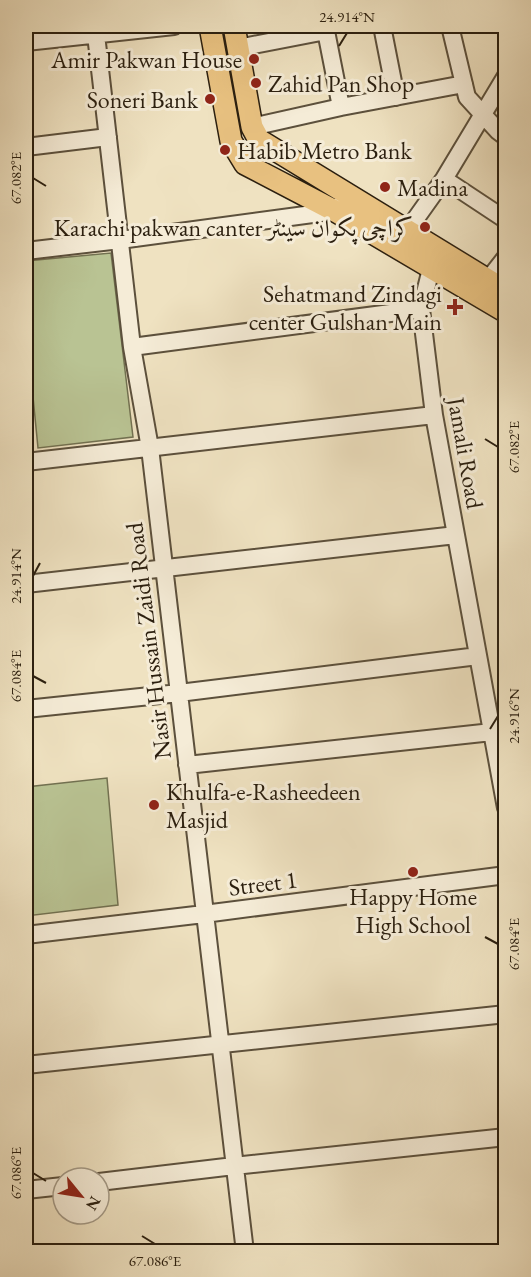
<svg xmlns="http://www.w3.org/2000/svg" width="531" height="1277" font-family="'EB Garamond',Amiri,serif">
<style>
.green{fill:#b9c393;stroke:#727151;stroke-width:1.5}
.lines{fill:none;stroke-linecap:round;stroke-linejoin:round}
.minor-casing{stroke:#5c503c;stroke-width:20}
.major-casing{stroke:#2b1f0f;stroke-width:24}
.minor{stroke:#f5ecd7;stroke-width:16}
.major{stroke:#e8c180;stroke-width:21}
.ticks{fill:none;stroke:#2b1f0f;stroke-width:2}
.poi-dot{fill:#8f2418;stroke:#f5ecd7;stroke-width:2}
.labels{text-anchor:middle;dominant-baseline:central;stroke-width:6;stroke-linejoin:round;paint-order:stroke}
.poi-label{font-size:24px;fill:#2b1f0f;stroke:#f5ecd7;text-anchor:end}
.street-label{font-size:24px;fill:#2b1f0f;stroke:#f5ecd7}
.neatline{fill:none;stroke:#2b1f0f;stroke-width:2}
.ticks-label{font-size:15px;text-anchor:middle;fill:#2b1f0f}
</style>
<rect width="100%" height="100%" fill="#efe2c1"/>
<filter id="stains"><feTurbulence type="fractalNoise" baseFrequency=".00333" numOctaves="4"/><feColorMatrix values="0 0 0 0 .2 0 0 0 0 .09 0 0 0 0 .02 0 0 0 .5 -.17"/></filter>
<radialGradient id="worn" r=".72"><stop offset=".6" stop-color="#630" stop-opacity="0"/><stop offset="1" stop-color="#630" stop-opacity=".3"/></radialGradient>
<path class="green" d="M111,253L133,437L38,448L26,325V261Z
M107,778L118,905L26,916V787Z"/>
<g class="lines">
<defs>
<path id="minor" d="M95,26L132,347L150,448L245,1252
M325,26L341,107
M382,26L396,97
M450,26L467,97L498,131L506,137
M26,42L174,26
M238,48L326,31
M252,127L341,107L464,84
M26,147L108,137
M444,179L506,220
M407,231L444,179L506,76
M26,251L120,240L335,211L336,207
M437,258L431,269L421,309L434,415L506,808
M488,280L506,257
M132,347L421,309
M26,462L434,415
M26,584L456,535
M26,709L179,693L478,656
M187,765L492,732
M26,935L204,914L506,875
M26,1065L506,1014
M99,1182L234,1166L506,1137
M26,1190L63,1186"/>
<path id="major" d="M210,26L231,141L245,164L335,211L506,312
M234,26L252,127L259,140L506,291"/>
</defs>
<use href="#minor" class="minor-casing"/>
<use href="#major" class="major-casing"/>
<use href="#minor" class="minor"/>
<use href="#major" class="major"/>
</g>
<path class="ticks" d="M339,46L347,33M33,178L46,186M485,439L498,447M33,576L40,563M33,676L46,683M490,729L498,716M485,937L498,944M33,1173L46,1181M142,1236L155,1244"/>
<g class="poi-dot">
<circle cx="254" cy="59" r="6"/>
<circle cx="256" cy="83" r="6"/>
<circle cx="210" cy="99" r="6"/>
<circle cx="225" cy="150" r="6"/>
<circle cx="385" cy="187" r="6"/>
<circle cx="425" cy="227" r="6"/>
<path d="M452 298h6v6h6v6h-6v6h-6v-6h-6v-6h6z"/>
<circle cx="154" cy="805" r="6"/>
<circle cx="413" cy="872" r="6"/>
</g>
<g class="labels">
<g class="poi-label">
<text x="242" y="59">Amir Pakwan House</text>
<text x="268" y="83" text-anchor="start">Zahid Pan Shop</text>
<text x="198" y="99">Soneri Bank</text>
<text x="237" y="150" text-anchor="start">Habib Metro Bank</text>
<text x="397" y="187" text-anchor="start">Madina</text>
<text x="413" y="227">Karachi pakwan canter کراچی پکوان سینٹر</text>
<text x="442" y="293">Sehatmand Zindagi<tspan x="442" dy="28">center Gulshan Main</tspan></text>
<text x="166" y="791" text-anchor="start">Khulfa-e-Rasheedeen<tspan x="166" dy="28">Masjid</tspan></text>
<text x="413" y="896" text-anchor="middle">Happy Home<tspan x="413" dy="28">High School</tspan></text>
</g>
<g class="street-label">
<text transform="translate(466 453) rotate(80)">Jamali Road</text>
<text transform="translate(148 641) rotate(-97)">Nasir Hussain Zaidi Road</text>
<text transform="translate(263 883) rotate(-7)">Street 1</text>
</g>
</g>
<rect width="531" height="1277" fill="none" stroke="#efe2c1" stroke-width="66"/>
<g transform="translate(81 1196) rotate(120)"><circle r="28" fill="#f5ecd7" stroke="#a49a87" stroke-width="1.5"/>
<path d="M0-4.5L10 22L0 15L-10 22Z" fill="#8f2418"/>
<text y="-9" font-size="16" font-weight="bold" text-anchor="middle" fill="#2b1f0f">N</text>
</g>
<rect x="33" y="33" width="465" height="1211" class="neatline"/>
<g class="ticks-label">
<text x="347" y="22">24.914°N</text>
<text transform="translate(16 178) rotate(-90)" y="5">67.082°E</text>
<text transform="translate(514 447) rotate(-90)" y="5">67.082°E</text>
<text transform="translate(16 576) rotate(-90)" y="5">24.914°N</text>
<text transform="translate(16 676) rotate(-90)" y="5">67.084°E</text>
<text transform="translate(514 716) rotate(-90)" y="5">24.916°N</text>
<text transform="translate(514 944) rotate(-90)" y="5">67.084°E</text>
<text transform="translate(16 1173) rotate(-90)" y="5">67.086°E</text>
<text x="155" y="1266">67.086°E</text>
</g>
<rect width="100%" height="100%" filter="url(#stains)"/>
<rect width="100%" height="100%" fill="url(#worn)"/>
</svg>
